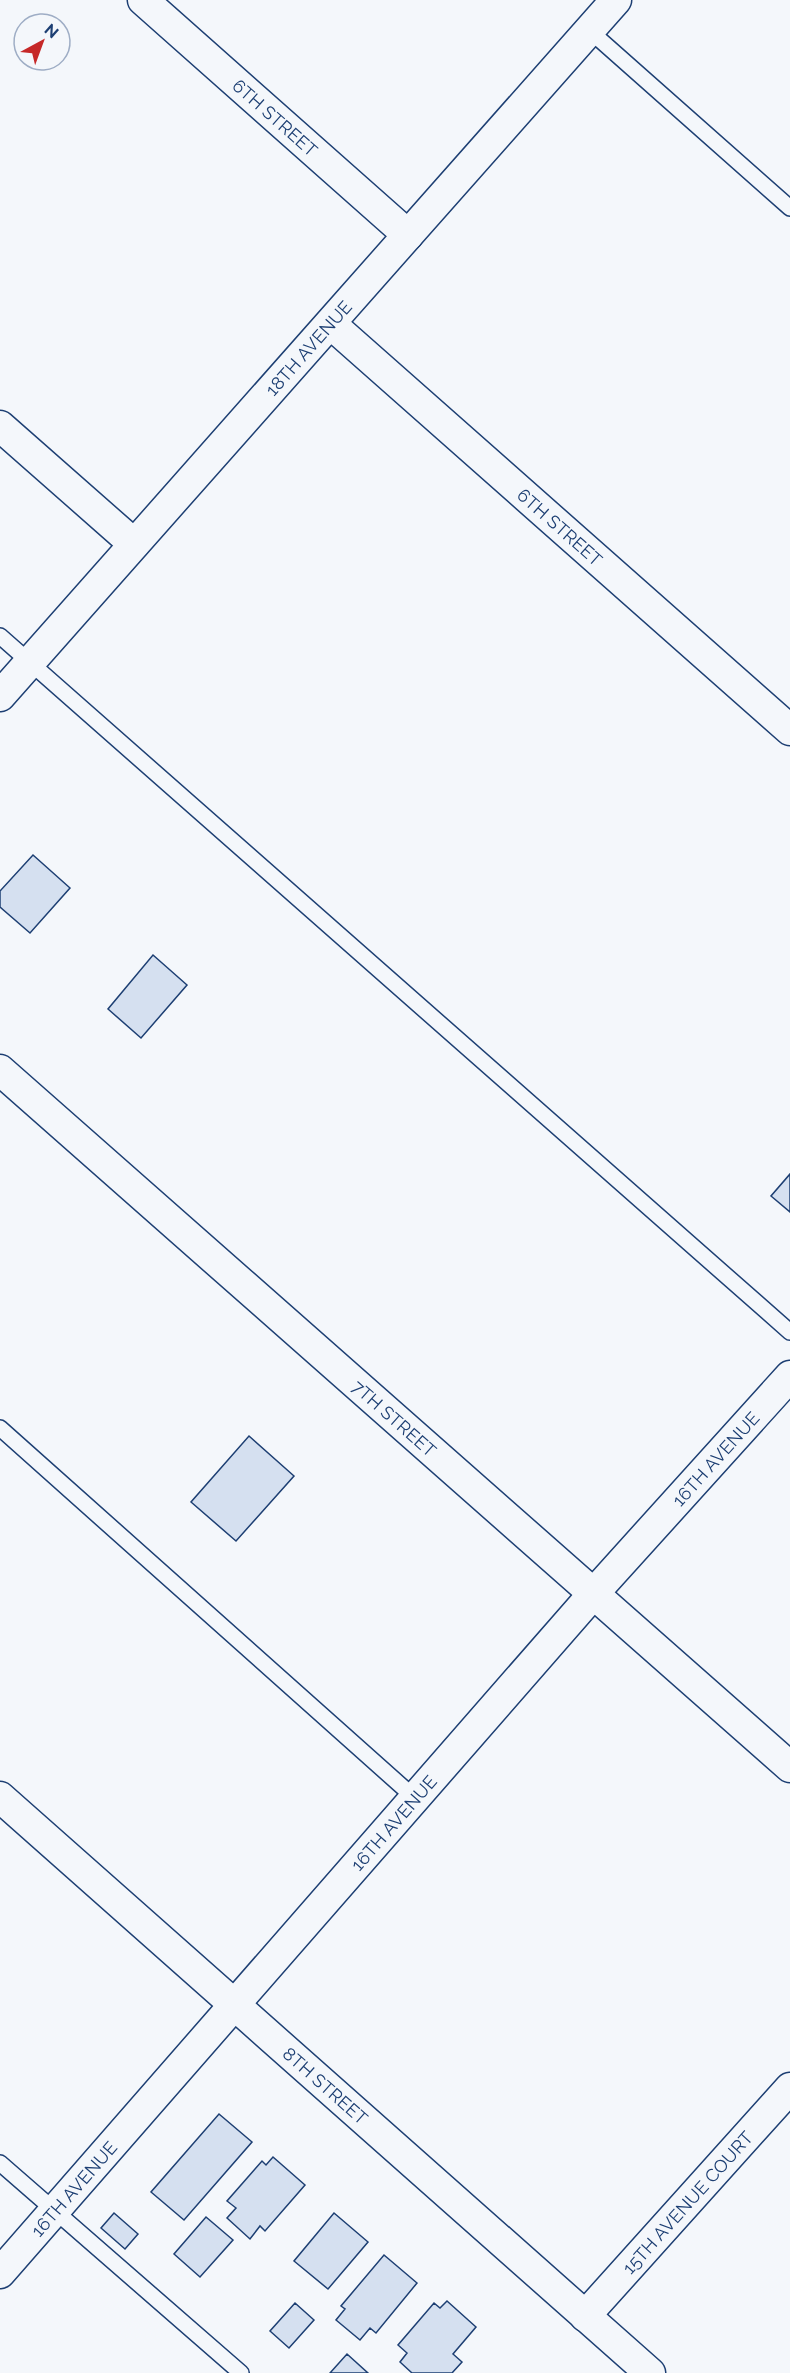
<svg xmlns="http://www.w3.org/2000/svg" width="790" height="2373" font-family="Raleway,sans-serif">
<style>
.building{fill:#d5e0f0;stroke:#1d3f73;stroke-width:1.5}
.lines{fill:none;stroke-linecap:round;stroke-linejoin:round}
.lane-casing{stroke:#1d3f73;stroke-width:18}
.street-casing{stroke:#1d3f73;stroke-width:33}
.lane{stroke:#f4f7fb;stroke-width:15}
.street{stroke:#f4f7fb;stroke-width:30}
.labels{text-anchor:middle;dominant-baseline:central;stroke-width:4.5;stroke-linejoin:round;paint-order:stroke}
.street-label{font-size:18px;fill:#1d3f73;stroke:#f4f7fb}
</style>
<rect width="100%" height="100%" fill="#f4f7fb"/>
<path class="building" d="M33,855L70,888L30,933L0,907V891Z
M153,955L187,985L141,1038L108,1009Z
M790,1174V1212L771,1196Z
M249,1436L294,1476L236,1541L191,1502Z
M219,2114L252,2142L184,2220L151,2192Z
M273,2157L305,2185L265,2231L260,2226L250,2239L227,2218L236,2208L227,2201L262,2161L266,2165Z
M114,2213L138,2234L125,2249L101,2228Z
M334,2213L368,2242L328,2289L294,2261Z
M206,2217L233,2240L200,2277L174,2254Z
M384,2255L417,2283L376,2333L370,2328L360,2340L336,2320L345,2309L341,2306Z
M447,2301L476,2327L453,2354L462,2362L452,2373H412L400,2362L407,2353L398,2345L434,2303L440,2308Z
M295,2303L314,2320L289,2348L270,2331Z
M347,2354L368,2373H330Z"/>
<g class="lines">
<defs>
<path id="lane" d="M589,30L790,208
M0,636L790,1332
M0,1428L416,1799
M0,2163L241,2373"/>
<g id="street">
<path id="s1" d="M143,0L408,235"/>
<path id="s2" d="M331,324L790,730"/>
<path d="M0,426L134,544"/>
<path id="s3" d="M0,696L616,0"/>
<path id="s4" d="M0,1070L790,1767"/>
<path id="s5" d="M0,1797L650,2373"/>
<path id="s6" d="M0,2273L594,1593L790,1376"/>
<path id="s7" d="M585,2316L790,2088"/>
</g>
</defs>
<use href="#lane" class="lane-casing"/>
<use href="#street" class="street-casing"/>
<use href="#lane" class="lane"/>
<use href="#street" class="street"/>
</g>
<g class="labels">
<g class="street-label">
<text stroke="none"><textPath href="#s1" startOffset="177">6TH STREET</textPath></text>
<text stroke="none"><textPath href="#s3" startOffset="465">18TH AVENUE</textPath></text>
<text stroke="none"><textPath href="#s2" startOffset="306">6TH STREET</textPath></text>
<text stroke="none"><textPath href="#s4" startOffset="526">7TH STREET</textPath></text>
<text stroke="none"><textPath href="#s6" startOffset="1084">16TH AVENUE</textPath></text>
<text stroke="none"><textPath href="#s6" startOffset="598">16TH AVENUE</textPath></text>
<text stroke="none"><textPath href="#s5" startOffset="435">8TH STREET</textPath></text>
<text stroke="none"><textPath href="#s6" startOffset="112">16TH AVENUE</textPath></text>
<text stroke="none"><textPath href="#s7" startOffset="153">15TH AVENUE COURT</textPath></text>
</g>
</g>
<g transform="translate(42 42) rotate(41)"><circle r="28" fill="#f4f7fb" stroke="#9eadc5" stroke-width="1.5"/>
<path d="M0-4.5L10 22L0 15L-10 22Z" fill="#c62828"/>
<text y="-9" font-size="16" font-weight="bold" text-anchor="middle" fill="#1d3f73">N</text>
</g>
</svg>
